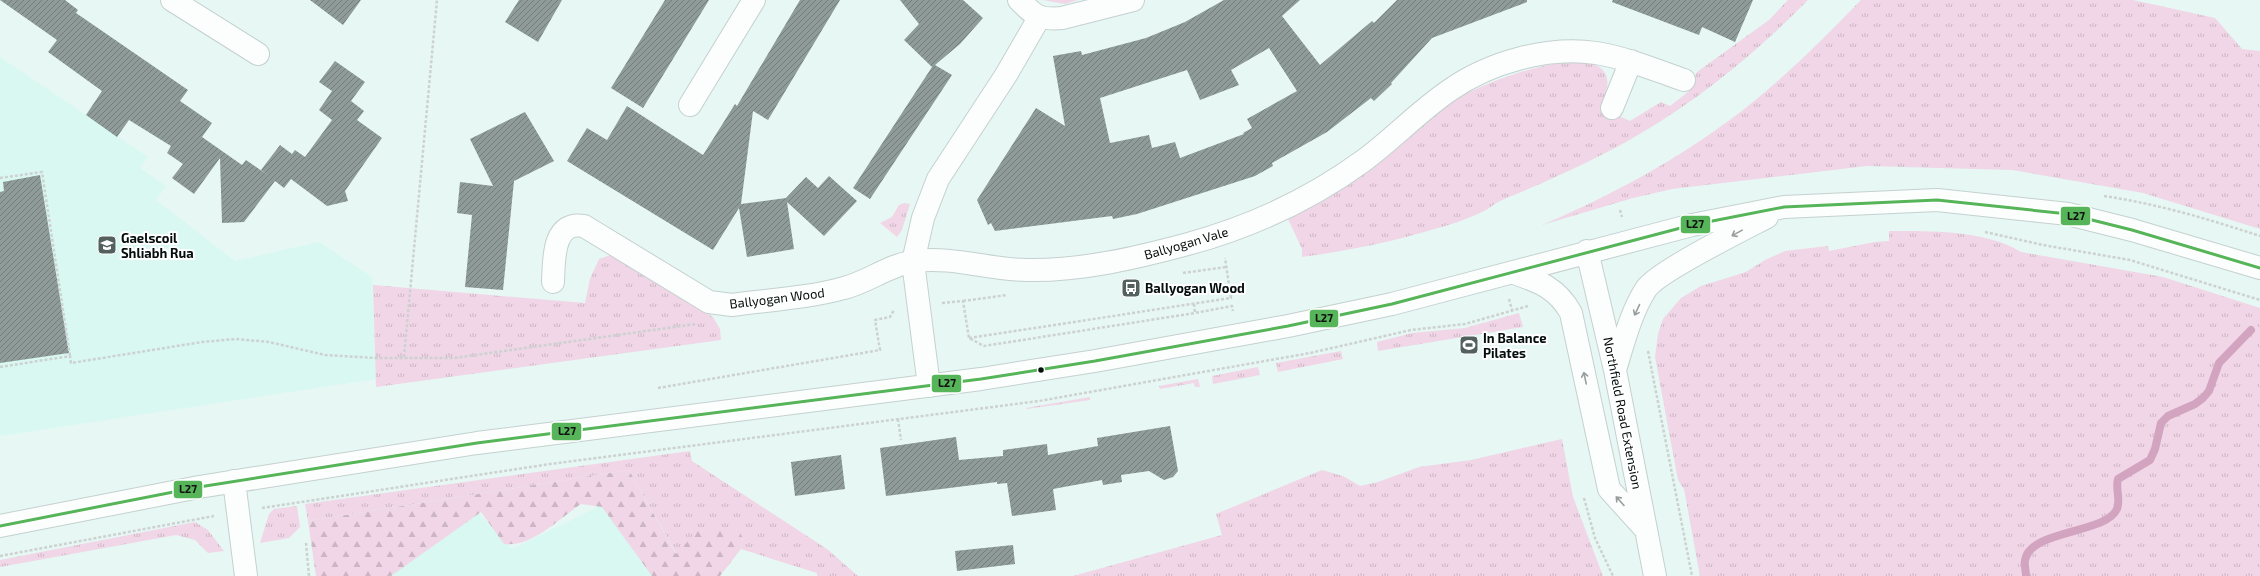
<svg xmlns="http://www.w3.org/2000/svg" width="2260" height="576" font-family="'Exo 2',sans-serif">
<style>
.built{fill:#d9f8f2}
.grass{fill:url(#grass-tufts)}
.forest{fill:url(#forest-firs)}
.lines{fill:none;stroke-linecap:round;stroke-linejoin:round}
.stream{stroke:#d3a4c0;stroke-width:8}
.building{fill:url(#building-hatch);fill-rule:evenodd}
.minor-casing{stroke:#c4d1cf;stroke-width:24}
.path{stroke:#cdd2d1;stroke-width:2.5;stroke-dasharray:3 2;stroke-linecap:butt}
.minor{stroke:#fbfefd;stroke-width:22}
.bus-1-casing{stroke:#fff;stroke-width:6}
.bus-1{stroke:#56b559;stroke-width:3}
.oneway{stroke:#989e9d}
.bus-dot{fill:#040e0c;stroke:#fff;stroke-width:1.5}
.labels{text-anchor:middle;dominant-baseline:central;stroke-width:4;stroke-linejoin:round;paint-order:stroke}
.poi-label{font-size:13px;font-weight:bold;fill:#040e0c;stroke:#fff;text-anchor:start}
.street-label{font-size:13px;fill:#040e0c;stroke:#fff}
.line-badge{stroke:#fff;stroke-width:1.5}
.pale-badge-label{font-size:11px;text-anchor:middle;font-weight:bold;fill:#111}
</style>
<defs>
<pattern id="grass-tufts" width="24" height="20" patternUnits="userSpaceOnUse"><rect width="24" height="20" fill="#f0d6e6"/><path d="M3 7l-1-3M5 7V3M7 7l1-3M15 17l-1-3M17 17v-4M19 17l1-3" fill="none" stroke="#ccb6c4"/></pattern>
<pattern id="forest-firs" width="22" height="20" patternUnits="userSpaceOnUse"><rect width="22" height="20" fill="#f0d6e6"/><path d="M5 1l3.5 6h-7zM16 11l3.5 6h-7z" fill="#ccb6c4"/></pattern>
<pattern id="building-hatch" width="6" height="6" patternUnits="userSpaceOnUse"><rect width="6" height="6" fill="#8f9b99"/><path d="M-1 1l2-2M0 6l6-6M5 7l2-2" fill="none" stroke="#737d7b"/></pattern>
</defs>
<rect width="100%" height="100%" fill="#e6f7f4"/>
<path class="built" d="M0,57L148,157L140,168L166,186L156,200L235,261L319,242L372,277L376,379L0,436Z
M602,505L653,576H383L476,510L512,549Z"/>
<path class="grass" d="M1043,0H1078L1065,4Z
M1788,0H1808C1759,50 1704,96 1643,132C1598,159 1550,180 1502,200C1495,203 1490,208 1484,211C1460,223 1431,230 1406,237C1372,246 1337,252 1302,257V249L1288,219C1319,203 1349,186 1376,166C1405,144 1428,115 1460,97C1484,83 1587,42 1605,73C1611,84 1604,98 1601,108L1630,121L1661,102L1670,106L1688,92L1697,72L1769,20Z
M1861,0H2133L2215,18L2242,49L2260,51V229L2143,193L2012,170L1867,166L1672,189L1633,198L1542,225C1620,192 1701,147 1765,92C1799,63 1830,32 1861,0Z
M904,203L910,204L902,230L897,237L880,223L892,217L899,205Z
M1889,231C1929,231 1986,230 2021,252L2163,277L2260,308V576H1700L1684,489L1678,480L1655,357L1658,334L1663,319L1681,298L1701,286L1746,272L1765,260L1785,251L1828,246L1829,251L1875,242L1889,241Z
M611,255L713,317L720,329L721,340L376,387L373,285L585,303L590,279L599,259Z
M1519,313L1523,327L1378,351L1377,342L1412,333L1465,328Z
M1341,351L1343,359L1278,372L1276,363Z
M1258,367L1260,375L1213,384L1212,376Z
M1198,379L1200,387H1195L1194,383L1160,389L1159,386Z
M1090,397V400L1027,409L1026,408Z
M1562,439L1573,497L1603,576H1073L1222,535L1216,514L1322,470L1343,476L1360,486L1378,482L1419,467L1471,460Z
M690,451L692,461L827,549L858,576H817V573L741,549L743,538L700,529L677,555L629,470L308,521L305,504Z
M297,506L300,527L289,538L260,543L269,514L274,509Z
M195,522L208,530L224,551L208,553L195,540L176,535L0,567V560Z"/>
<path class="forest" d="M629,470L676,554L699,529L737,528L743,538L741,549L720,576H652L602,507L581,504C560,518 531,548 504,544L481,512L391,576H316L308,521Z"/>
<g class="lines">
<path class="stream" d="M2026,576C2026,571 2024,565 2025,560C2031,529 2106,534 2117,509C2121,498 2115,490 2118,479L2150,460L2155,449L2161,423L2168,416L2195,404L2203,398L2209,391L2219,363L2251,330"/>
</g>
<path class="building" d="M0,0H65L78,10L76,13L188,90L180,101L212,123L202,137L242,165L246,160L269,176L261,170L280,145L292,154L295,150L305,157L332,120L319,110L332,91L319,82L335,61L365,82L351,101L364,111L357,120L382,138L345,191L348,201L327,206L291,179L284,188L275,181L244,222L222,223L220,158L194,194L172,178L183,164L167,153L171,146L129,120L117,137L86,115L102,91L48,52L57,40Z
M310,0H361L343,25Z
M519,0H562L538,42L505,22Z
M665,0H709L643,108L611,88Z
M800,0H840L768,120L753,111L741,204L786,198L806,177L818,188L829,176L857,201L824,236L787,202L794,249L747,257L739,208L713,250L567,161L587,128L607,140L627,106L703,155L735,104L737,106Z
M900,0H963L983,18L960,44L935,65L952,75L870,199L853,188L932,67L904,40L919,24Z
M1224,0H1300L1282,16L1320,65L1372,21L1374,23L1397,0H1527V2L1432,38L1391,83L1392,84L1374,101L1371,98L1327,132L1272,163L1273,166L1255,176L1137,214L1113,219L1112,216L995,231L991,223L988,225L977,200L1036,108L1065,126L1053,56L1081,51L1082,55L1146,38L1185,22ZM1269,48L1297,91L1247,119L1252,128L1243,133L1244,134L1180,158L1175,142L1152,148L1149,135L1110,143L1100,98L1187,70L1200,100L1239,85L1231,70Z
M1613,0H1753L1735,42L1702,27L1699,35L1612,2Z
M525,112L554,161L514,181L503,290L465,287L472,215L457,213L460,182L493,186L470,139Z
M40,175L69,353L0,363V192L4,191L3,182Z
M1170,426L1178,471L1173,477L1164,480L1149,471L1121,475L1122,482L1103,485L1102,480L1053,489L1056,510L1012,516L1007,483L997,484V482L886,496L880,448L956,437L959,460L1003,456V450L1047,444L1048,455L1098,446L1097,438Z
M841,455L845,489L795,496L791,462Z
M1013,545L1015,564L957,571L955,551Z"/>
<g class="lines">
<defs>
<path id="minor" d="M172,0L258,54
M1019,0C1035,16 1039,20 1062,18L1133,0
M690,105L754,0
M1612,108L1631,61
M1587,251L1615,370L1655,576
M1514,273C1540,282 1557,288 1571,313L1609,489L1646,530
M553,282C554,261 552,220 584,226L709,302L732,305C769,300 808,298 844,288C868,282 889,265 915,261C953,256 989,270 1027,270C1081,271 1136,258 1188,244C1250,227 1311,199 1363,161C1393,139 1419,111 1450,90C1490,62 1548,46 1596,53C1627,58 1655,70 1684,80
M1615,370C1623,344 1631,312 1646,289C1657,272 1744,229 1767,217
M929,386L913,262L923,218L938,179L1006,75L1039,18
M234,481L246,576
M0,526L199,487L477,443L981,379L1095,361L1288,326L1392,304L1692,225L1784,207L1937,200L2068,214L2132,230L2260,268"/>
</defs>
<use href="#minor" class="minor-casing"/>
<path class="path" d="M0,178L42,172L70,356
M2104,196C2158,204 2208,219 2260,236
M1620,210L1622,217
M1985,232L2043,245L2130,260L2260,300
M1183,273L1226,267
M1509,299L1512,310
M963,301L1007,295
M942,303L963,301L969,338L984,346L1195,313
M1194,304L1195,313L1232,306L1233,311
M969,338L1231,298L1225,258
M1648,351L1692,576
M404,357L437,0
M0,367L70,356L71,363L202,342L236,339L269,342L325,355L375,358H454L696,324
M658,388L880,350L875,320L890,317L894,310
M898,419L901,440
M1584,498L1595,538L1613,576
M262,508L550,464L1039,401L1310,353L1411,330L1465,324L1528,306
M306,543L309,576
M0,556L214,516"/>
<use href="#minor" class="minor"/>
<defs>
<path id="bus-1" d="M0,526L199,487L477,443L981,379L1095,361L1288,326L1392,304L1692,225L1784,207L1937,200L2068,214L2132,230L2260,268"/>
</defs>
<use href="#bus-1" class="bus-1-casing"/>
<use href="#bus-1" class="bus-1"/>
</g>
<defs><path id="oneway-shaft" d="M-6 0H5M1.5-3L5.5 0L1.5 3" fill="none" stroke-width="1.6" stroke-linecap="round" stroke-linejoin="round"/></defs>
<g class="oneway">
<use href="#oneway-shaft" transform="translate(1737 233) rotate(151)"/>
<use href="#oneway-shaft" transform="translate(1637 310) rotate(115)"/>
<use href="#oneway-shaft" transform="translate(1585 378) rotate(-102)"/>
<use href="#oneway-shaft" transform="translate(1620 501) rotate(-132)"/>
</g>
<defs>
<symbol id="school-square" viewBox="-11 -11 22 22"><rect x="-9" y="-9" width="18" height="18" rx="4" fill="#53605d" stroke="#fff"/><path d="M0-5L7-2L0 1L-7-2ZM-4 1L0 2.5L4 1V4Q0 6-4 4Z" fill="#fff"/></symbol>
<symbol id="bus-square" viewBox="-11 -11 22 22"><rect x="-9" y="-9" width="18" height="18" rx="4" fill="#53605d" stroke="#fff"/><path d="M-5-6H5V4H4V6H2V4H-2V6H-4V4H-5ZM-3.5-4V0h7V-4ZM-3.5 1.2v1.5H-2V1.2ZM2 1.2v1.5H3.5V1.2Z" fill="#fff"/></symbol>
<symbol id="stadium-square" viewBox="-11 -11 22 22"><rect x="-9" y="-9" width="18" height="18" rx="4" fill="#53605d" stroke="#fff"/><path d="M0-5a6.5 5 0 1 0 0 10a6.5 5 0 1 0 0-10ZM-3.5-1.8h7v3.6h-7Z" fill="#fff"/></symbol>
</defs>
<g fill-rule="evenodd">
<use href="#school-square" x="96" y="234" width="22" height="22"/>
<use href="#bus-square" x="1120" y="277" width="22" height="22"/>
<use href="#stadium-square" x="1458" y="334" width="22" height="22"/>
</g>
<circle class="bus-dot" cx="1041" cy="370" r="3.5"/>
<g class="labels">
<g class="poi-label">
<text x="121" y="238">Gaelscoil<tspan x="121" dy="15">Shliabh Rua</tspan></text>
<text x="1145" y="288">Ballyogan Wood</text>
<text x="1483" y="338">In Balance<tspan x="1483" dy="15">Pilates</tspan></text>
</g>
<g class="street-label">
<text transform="translate(1186 243) rotate(-16)">Ballyogan Vale</text>
<text transform="translate(777 298) rotate(-7)">Ballyogan Wood</text>
<text transform="translate(1623 413) rotate(79)">Northfield Road Extension</text>
</g>
</g>
<g class="line-badge">
<rect x="2060" y="206" width="31" height="20" rx="4" fill="#56b559"/>
<rect x="1680" y="215" width="31" height="19" rx="4" fill="#56b559"/>
<rect x="1309" y="309" width="30" height="19" rx="4" fill="#56b559"/>
<rect x="931" y="374" width="31" height="19" rx="4" fill="#56b559"/>
<rect x="551" y="422" width="31" height="19" rx="4" fill="#56b559"/>
<rect x="173" y="480" width="30" height="19" rx="4" fill="#56b559"/>
</g>
<g class="pale-badge-label">
<text x="2076" y="220">L27</text>
<text x="1695" y="228">L27</text>
<text x="1324" y="322">L27</text>
<text x="947" y="387">L27</text>
<text x="567" y="435">L27</text>
<text x="188" y="493">L27</text>
</g>
</svg>
